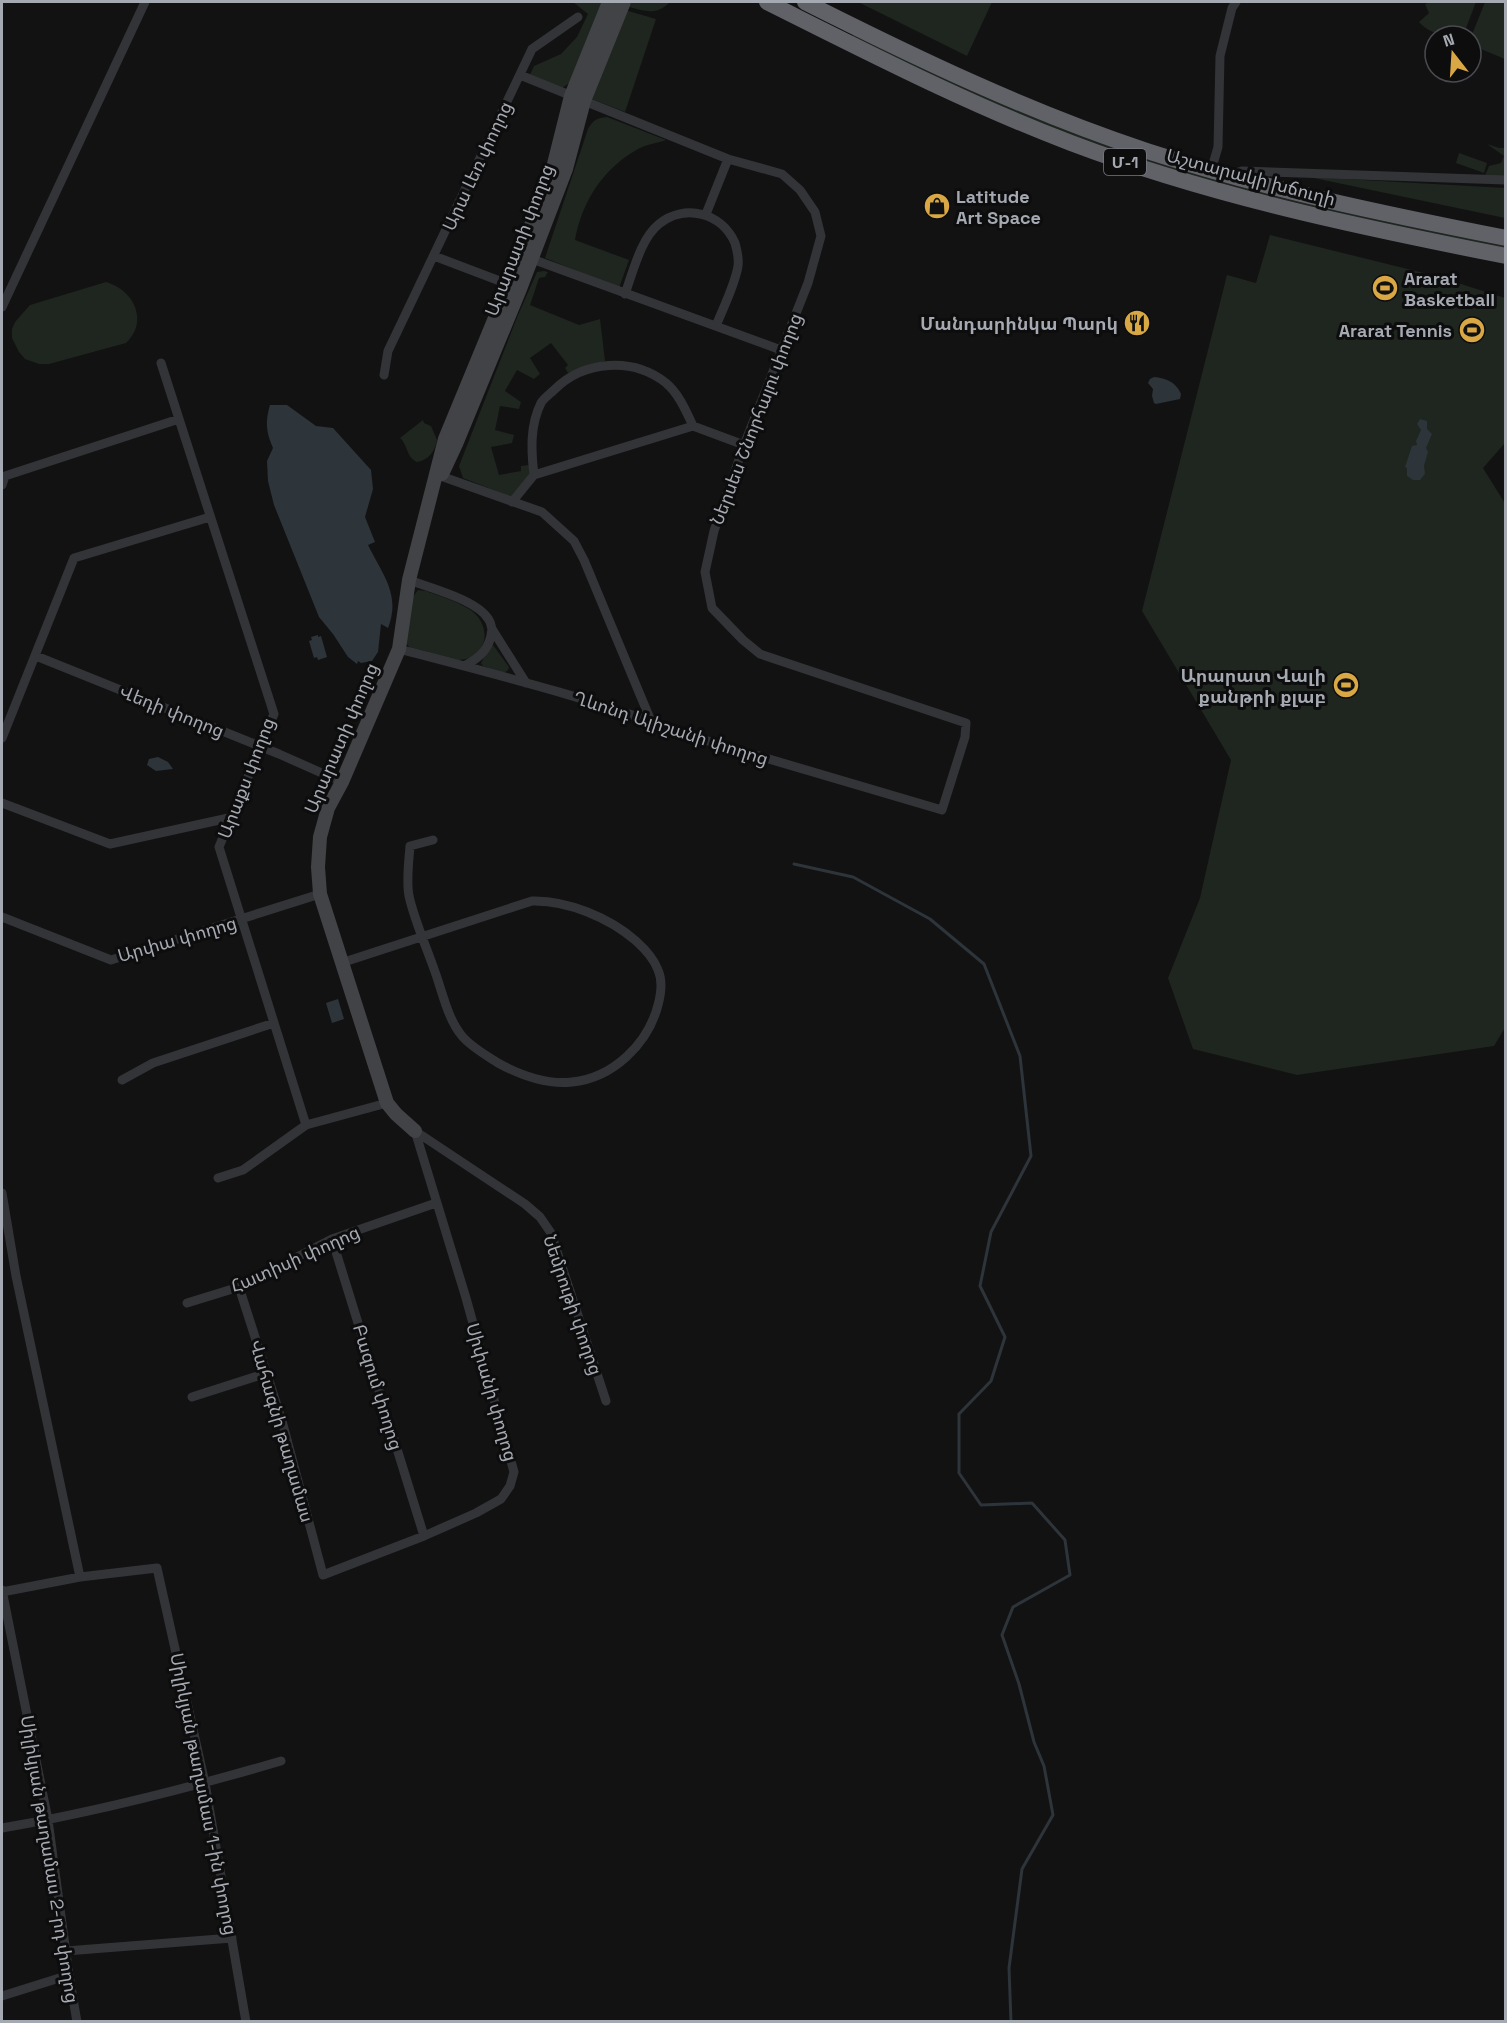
<svg xmlns="http://www.w3.org/2000/svg" width="1507" height="2023" font-family="'Space Grotesk','Noto Sans Armenian',sans-serif">
<style>
.green{fill:#1f251f}
.water{fill:#2d343a}
.lines{fill:none;stroke-linecap:round;stroke-linejoin:round}
.stream{stroke:#2d343a;stroke-width:3}
.street{stroke:#333438;stroke-width:9}
.secondary{stroke:#424347;stroke-width:14}
.highway{stroke:#606268;stroke-width:16}
.labels{text-anchor:middle;dominant-baseline:central;stroke-width:6;stroke-linejoin:round;paint-order:stroke}
.shield{fill:#0d0d0e;stroke:#777a81;stroke-width:1.5}
.shield-label{font-size:16px;font-weight:bold;fill:#a5a9b2}
.street-label{font-size:18px;fill:#a5a9b2;stroke:#0d0d0e}
.poi-label{font-size:18px;font-weight:bold;fill:#a5a9b2;stroke:#0d0d0e;text-anchor:end}
</style>
<rect width="100%" height="100%" fill="#121213"/>
<path class="green" d="M573,2H605L571,82L562,88L530,75L534,66L561,54L577,37L588,14Z
M632,2H670C656,16 646,11 629,7Z
M858,2H992L967,56Z
M1432,2H1476L1463,36C1447,36 1430,35 1419,22L1429,13L1425,4Z
M1485,2H1505V59L1471,45V37Z
M625,10L656,19L625,112L592,99Z
M854,32L1047,120L1505,242V250L1427,234L1209,182L1041,125L851,39Z
M607,117L666,140C658,143 648,144 640,148C604,167 582,201 575,240L629,260L619,288L545,258L588,129C593,120 597,118 607,117Z
M1487,144L1499,148H1505V179L1484,178L1489,166L1501,163L1504,156Z
M1459,153L1487,163L1484,173L1456,163Z
M1309,177L1505,188V218Z
M1270,235L1436,276L1505,298V443L1483,468L1506,505V1026L1494,1046L1297,1075L1193,1049L1168,978L1200,898L1231,760L1142,611L1227,275L1256,283Z
M544,271L548,272L545,277L539,278L530,305L579,325L600,319L605,361L568,373L565,368L568,365L551,343L530,358L540,374L534,379L517,370L505,391L521,402L519,409L500,406L495,430L514,435L512,443L491,447L499,475L521,471V466L529,465L531,475L511,497L463,478L459,466L518,315L537,272Z
M106,282C134,290 149,321 126,343L49,364H39L25,359L19,352L12,338V329L15,322L30,305Z
M423,420L424,423L431,426L437,440C435,451 429,460 417,462C406,457 408,445 400,438Z
M418,590L426,591C440,596 456,601 469,609C492,623 490,658 460,660C447,662 423,652 410,648L405,642L412,598Z
M493,645L509,667L508,670L504,673L483,666L481,663L489,648Z"/>
<path class="water" d="M1154,377C1166,378 1176,382 1181,394L1180,399L1156,404L1154,403L1152,396L1153,389L1148,383L1150,379Z
M270,405H287L316,426L333,428L371,470L373,489L365,517L375,542L368,545C383,575 401,595 388,628L381,624L378,652L372,661L361,663L358,661L357,664L348,657L333,634L319,617L274,505L268,481L267,461L273,448C266,432 265,422 270,405Z
M1420,419L1427,421V429L1432,434L1426,448L1428,452L1424,466L1425,474L1420,480H1413L1407,476V468L1405,467L1412,446L1417,445L1416,441L1421,430L1417,424Z
M318,635V637L321,636L327,657L318,660L317,657L314,658L309,641L312,640L311,637Z
M158,757L168,762L173,769L156,771L147,765L149,759Z
M338,999L344,1019L332,1023L326,1003Z"/>
<g class="lines">
<path class="stream" d="M794,864L853,877L930,919L984,964L1020,1056L1031,1156L991,1232L980,1286L1005,1337L991,1381L959,1414V1473L981,1505L1032,1503L1065,1540L1070,1575L1013,1607L1002,1635L1019,1684L1034,1742L1044,1766L1053,1815L1022,1869L1009,1968L1011,2022"/>
<path class="street" d="M1211,171L1218,147L1220,56L1232,8L1236,2
M1235,173L1242,171L1506,180
M706,214L728,159
M434,256L513,286
M532,259L781,350
M625,294C633,272 641,238 659,224C685,203 722,213 735,243C737,250 739,259 738,266C735,285 723,308 716,326
M2,307L145,2
M161,363L274,714L219,847L306,1125
M384,375L388,351L532,49L578,17
M435,474L542,512L574,541L584,560L651,721
M534,475C531,450 530,425 541,403C544,398 550,394 554,390C584,360 633,357 666,383C679,394 686,411 693,426
M2,485L5,476L179,419
M512,502L534,475L693,426L744,445
M409,580C430,588 478,600 489,620C491,623 491,626 492,629L526,683
M399,649C494,674 592,698 684,734L942,810L965,737L966,723L760,654L743,640L712,608L705,572L714,531L744,445L808,283L821,236L815,212L800,190L782,174L728,159L520,75
M36,656L279,754L342,782
M464,666C481,657 490,649 492,629
M2,738L74,558L210,517
M2,803L110,844L233,817
M2,917L111,960L320,894
M341,963L532,901C567,900 610,918 636,941C645,949 654,959 658,970C663,981 661,994 658,1005C648,1044 613,1078 572,1082C546,1085 520,1075 498,1063C486,1055 471,1047 462,1036C447,1018 442,990 434,969C426,946 414,919 409,896C406,880 409,861 410,846L433,840
M122,1080L153,1063L274,1023
M415,1131L525,1204L540,1217L551,1233L606,1401
M218,1178L243,1170L306,1125L387,1103
M2,1193L16,1276L80,1577
M332,1239L424,1536
M239,1287L282,1421L323,1575L424,1536L476,1513L501,1499L510,1486L514,1472L466,1298L415,1131
M187,1303L239,1287L332,1239L436,1203
M192,1397L267,1373
M2,1590L48,1820L69,1975L77,2022
M2,1592L80,1577L157,1568L205,1783L246,2022
M2,1828C96,1812 189,1788 281,1761
M66,1951L232,1938
M2,1996L69,1975"/>
<path class="secondary" d="M442,474L456,444L520,289L566,169L584,101L624,2
M415,1131L396,1114L387,1103L320,894L318,867L320,837L328,808L342,782L399,649L409,580L445,439L509,284L554,164L571,96L609,2"/>
<path class="highway" d="M767,2C867,52 966,103 1071,143C1211,196 1359,227 1506,256
M805,2C916,58 1029,112 1147,151C1264,189 1385,214 1506,238"/>
</g>
<defs>
<symbol id="shop-disc" viewBox="-11 -11 22 22"><circle r="9.5" fill="#d9a844" stroke="#0d0d0e"/><path d="M-5-2.5h2.3a2.7 3.5 0 0 1 5.4 0H5L5.5 6h-11ZM-1.5-2.5h3a1.5 2.3 0 0 0-3 0Z" fill="#111"/></symbol>
<symbol id="stadium-disc" viewBox="-11 -11 22 22"><circle r="9.5" fill="#d9a844" stroke="#0d0d0e"/><path d="M0-5a6.5 5 0 1 0 0 10a6.5 5 0 1 0 0-10ZM-3.5-1.8h7v3.6h-7Z" fill="#111"/></symbol>
<symbol id="restaurant-disc" viewBox="-11 -11 22 22"><circle r="9.5" fill="#d9a844" stroke="#0d0d0e"/><path d="M-5-6h1v4h1v-4h1v4h1v-4h1v5L-1.5 .5V6h-2V.5L-5-1ZM5-6V6H3V1.5H1.5Q1.5-4 5-6Z" fill="#111"/></symbol>
</defs>
<g fill-rule="evenodd">
<use href="#shop-disc" x="922" y="191" width="30" height="30"/>
<use href="#stadium-disc" x="1370" y="273" width="30" height="30"/>
<use href="#restaurant-disc" x="1122" y="308" width="30" height="30"/>
<use href="#stadium-disc" x="1457" y="315" width="30" height="30"/>
<use href="#stadium-disc" x="1331" y="670" width="30" height="30"/>
</g>
<g class="labels">
<rect class="shield" x="1104" y="149" width="42" height="26" rx="4.5"/>
<g class="shield-label">
<text x="1125" y="162">Մ-1</text>
</g>
<g class="street-label">
<text transform="translate(477 166) rotate(-65)">Արա Լեռ փողոց</text>
<text transform="translate(1251 177) rotate(15)">Աշտարակի խճուղի</text>
<text transform="translate(519 240) rotate(-69)">Արարատի փողոց</text>
<text transform="translate(756 419) rotate(-69)">Ներսես Շնորհալու փողոց</text>
<text transform="translate(172 711) rotate(22)">Վեդի փողոց</text>
<text transform="translate(671 728) rotate(18)">Ղևոնդ Ալիշանի փողոց</text>
<text transform="translate(341 738) rotate(-67)">Արարատի փողոց</text>
<text transform="translate(246 778) rotate(-69)">Արաքս փողոց</text>
<text transform="translate(177 939) rotate(-16)">Արփա փողոց</text>
<text transform="translate(295 1259) rotate(-24)">Հատիսի փողոց</text>
<text transform="translate(573 1305) rotate(71)">Նեմրութի փողոց</text>
<text transform="translate(378 1387) rotate(73)">Բազում փողոց</text>
<text transform="translate(492 1392) rotate(74)">Սիփանի փողոց</text>
<text transform="translate(282 1431) rotate(74)">Վահագնի թաղամաս</text>
<text transform="translate(204 1794) rotate(79)">Սիլիկյան թաղամաս 1-ին փողոց</text>
<text transform="translate(50 1859) rotate(81)">Սիլիկյան թաղամաս 2-րդ փողոց</text>
</g>
<g class="poi-label">
<text x="956" y="196" text-anchor="start">Latitude<tspan x="956" dy="21">Art Space</tspan></text>
<text x="1404" y="278" text-anchor="start">Ararat<tspan x="1404" dy="21">Basketball</tspan></text>
<text x="1118" y="323">Մանդարինկա Պարկ</text>
<text x="1452" y="330">Ararat Tennis</text>
<text x="1326" y="675">Արարատ Վալի<tspan x="1326" dy="21">քանթրի քլաբ</tspan></text>
</g>
</g>
<rect width="1507" height="2023" fill="none" stroke="#a5a9b2" stroke-width="6"/>
<g transform="translate(1453 54) rotate(343)"><circle r="28" fill="#0d0d0e" stroke="#4a4b50" stroke-width="1.5"/>
<path d="M0-4.5L10 22L0 15L-10 22Z" fill="#d9a844"/>
<text y="-9" font-size="16" font-weight="bold" text-anchor="middle" fill="#a5a9b2">N</text>
</g>
</svg>
